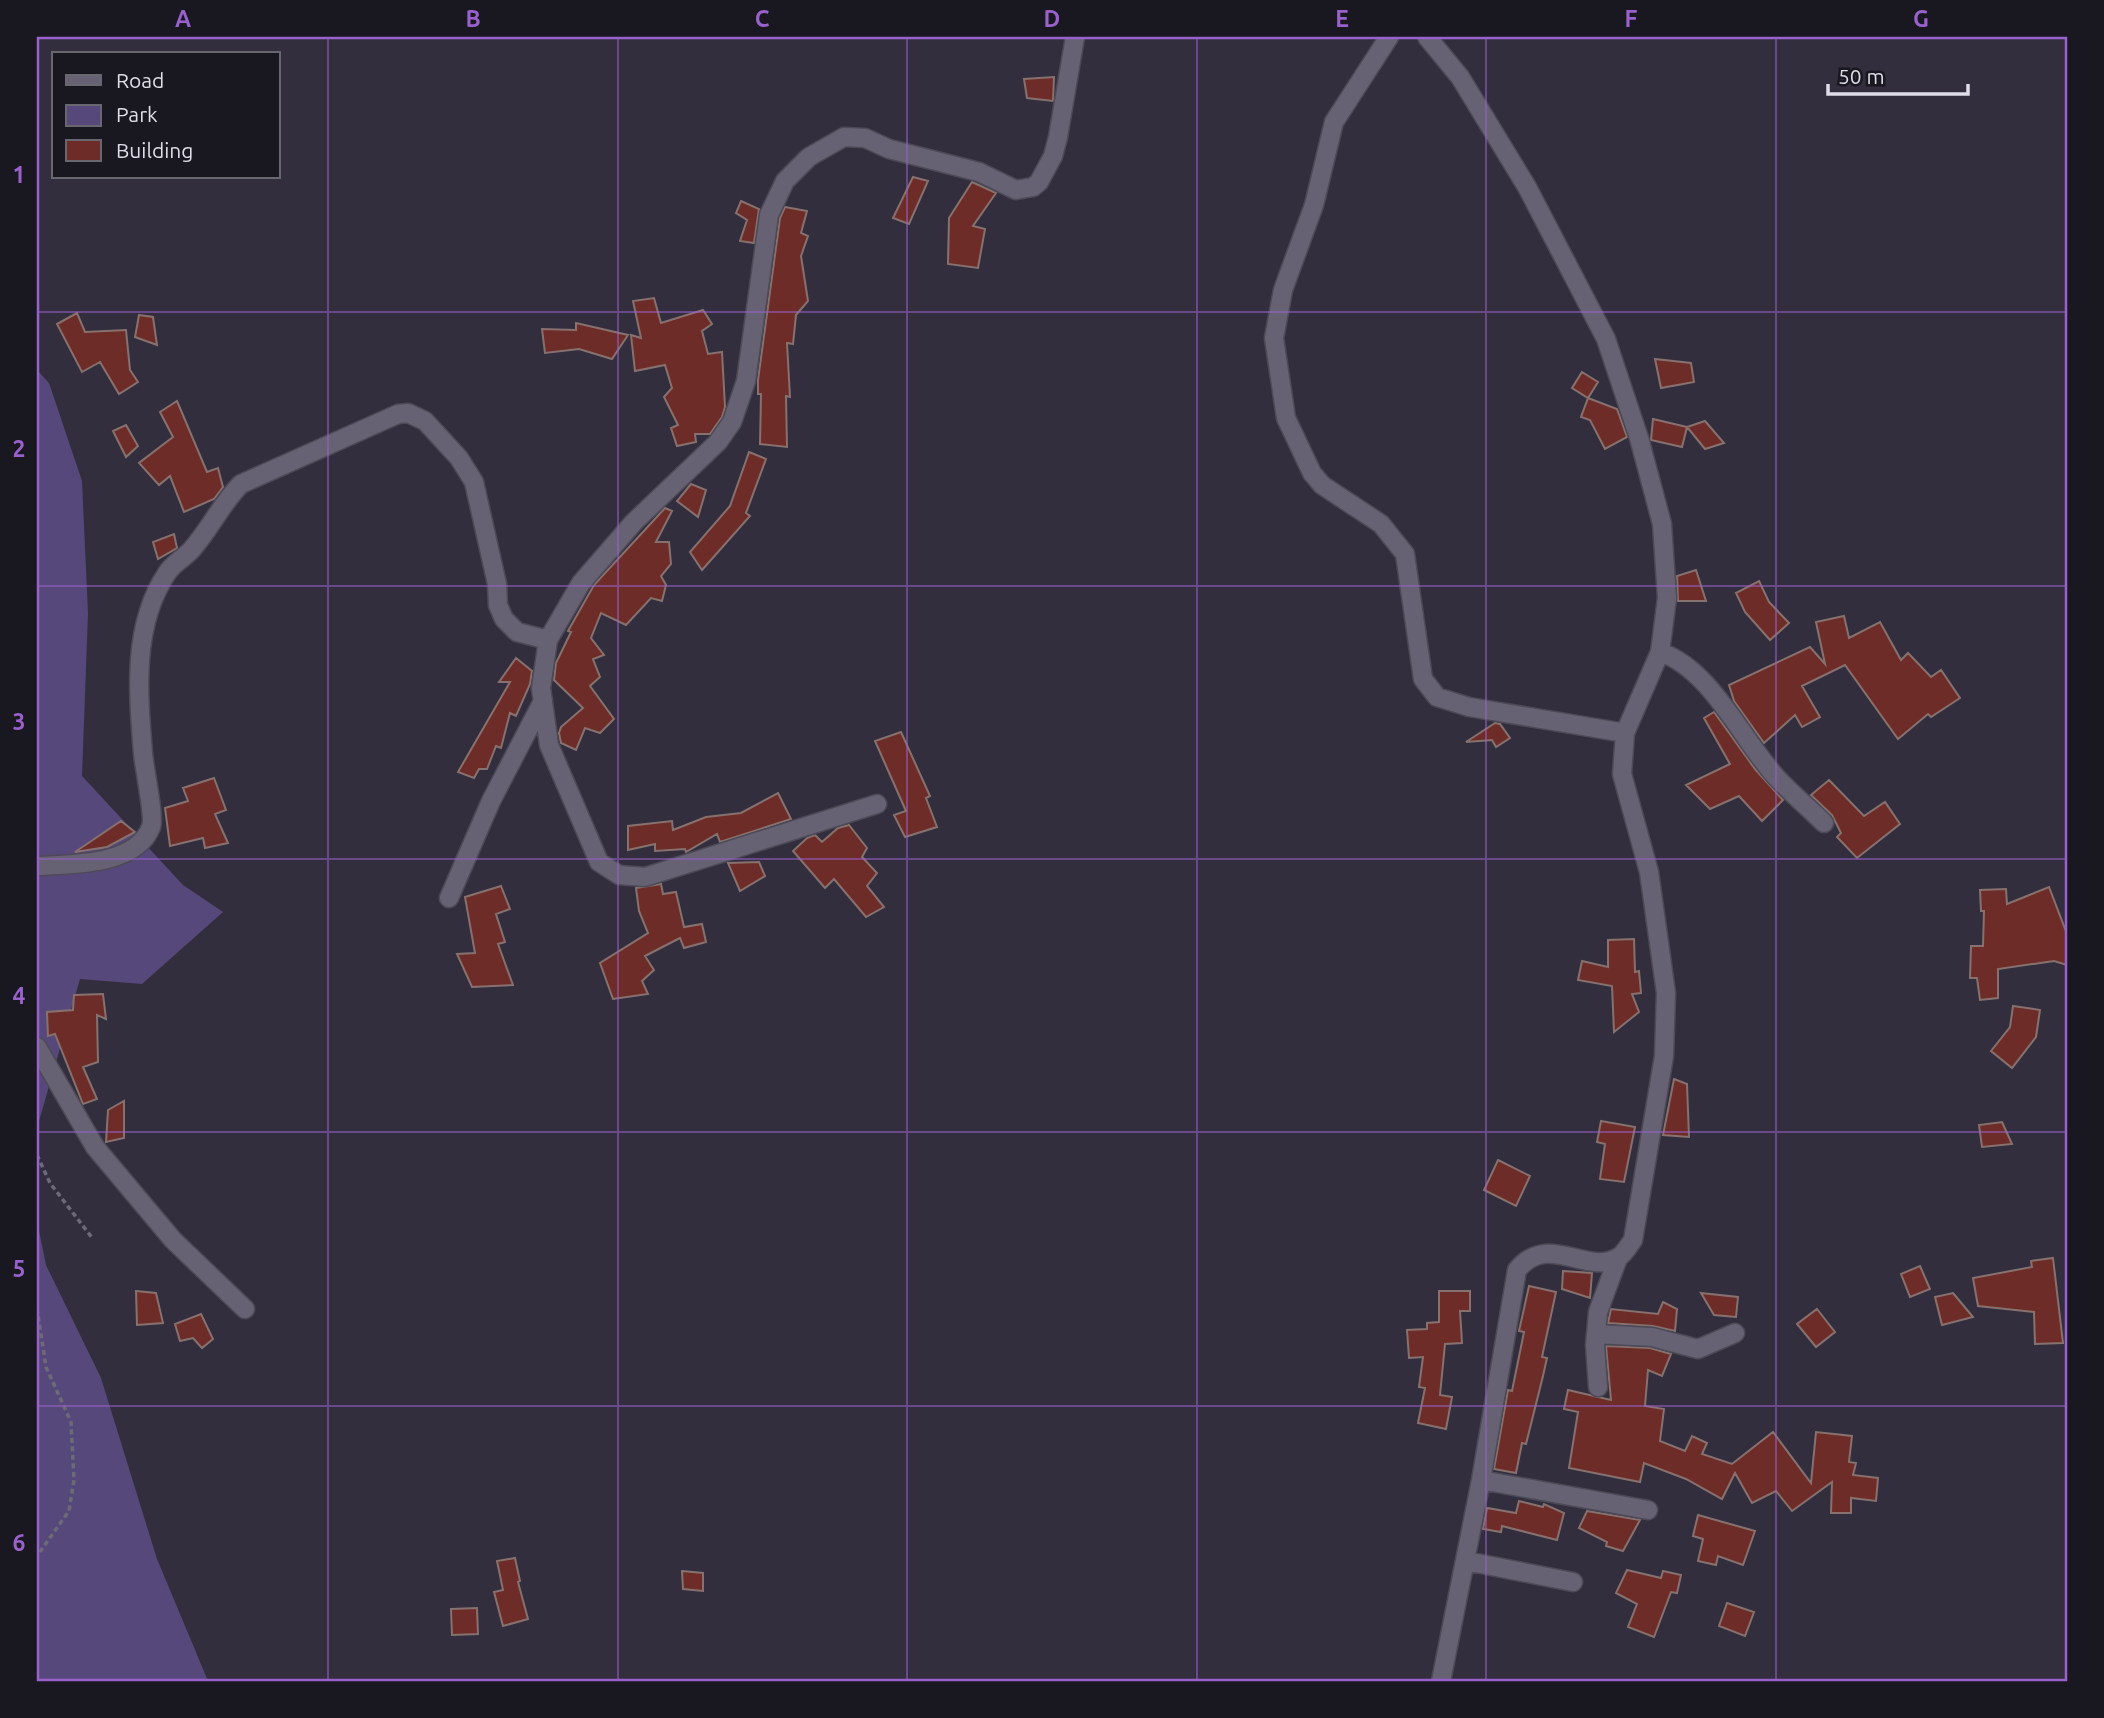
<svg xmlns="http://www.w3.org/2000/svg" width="2104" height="1718" font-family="Ubuntu,sans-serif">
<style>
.green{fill:#57487b}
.building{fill:#6e2c29;stroke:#87716e;stroke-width:2}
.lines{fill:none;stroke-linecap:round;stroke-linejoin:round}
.minor-casing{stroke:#4d4a57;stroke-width:21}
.path{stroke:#6d6a78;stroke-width:3.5;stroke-dasharray:5 3.5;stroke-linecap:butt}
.minor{stroke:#666274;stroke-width:18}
.grid{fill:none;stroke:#9961cb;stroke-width:2;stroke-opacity:0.55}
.neatline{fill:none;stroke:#9961cb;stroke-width:2.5}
.grid-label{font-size:23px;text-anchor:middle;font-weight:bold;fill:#9961cb}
</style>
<rect width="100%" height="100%" fill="#322e3e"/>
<path class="green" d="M37,370L49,383L82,481L88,613L82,776L183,885L223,912L142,984L80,979L37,1128Z
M37,1221L46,1265L101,1378L157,1559L208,1681H37Z"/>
<path class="building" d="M1054,77L1053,101L1027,98L1024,79Z
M913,177L928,181L909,224L893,218Z
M972,182L996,193L973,226L985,229L978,268L948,264L949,218Z
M741,201L759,209L754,243L740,241L747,220L736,213Z
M785,207L807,211L801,233L808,236L801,256L808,301L796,315L793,344L787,343L790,397L786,396L787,447L760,444L761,394H758V380L780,218Z
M654,298L661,323L703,310L712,324L702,331L708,354L722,352L725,407L722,417L710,434H695L696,442L677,446L671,428L678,425L664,397L672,388L665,365L635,371L631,335L641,338L633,301Z
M77,313L85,332L126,330L130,370L138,382L119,394L100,362L82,372L57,324Z
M139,315L153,317L157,345L135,337Z
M576,323L628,335L612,359L579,349L545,353L542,329L576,330Z
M1655,359L1691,363L1694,382L1661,388Z
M1582,372L1598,382L1588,398L1572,388Z
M1588,398L1617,409L1627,437L1605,449L1590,420L1581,417Z
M177,401L207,472L218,468L223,487L214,499L184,512L170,476L159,485L139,463L173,437L160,412Z
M1653,419L1687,427L1682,447L1651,440Z
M1705,421L1724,443L1705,449L1687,427Z
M126,425L138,446L126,457L113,431Z
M749,452L766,459L746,513L750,516L702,570L690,552L730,506Z
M691,484L706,490L698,517L677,501Z
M665,508L672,511L656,542H669L671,564L661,576L666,585L662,601L651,598L626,625L601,613L591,638L604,655L593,659L600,677L590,686L614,719L600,733L585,728L576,750L561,743L559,733L561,727L583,708L554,680L556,663L571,632L568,631L594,585Z
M174,534L177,548L158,559L153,542Z
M1696,570L1706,601H1678L1677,576Z
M1759,581L1769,602L1789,623L1770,640L1745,612L1736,593Z
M1844,616L1849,638L1880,622L1901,660L1908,653L1931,677L1941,670L1960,698L1931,717L1928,714L1898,739L1845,665L1802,686L1820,717L1802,727L1795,715L1764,743L1734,701L1729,685L1810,647L1825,664L1816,622Z
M516,658L532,671L530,684L516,716L510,713L501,748L496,746L487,769H479L474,778L458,772L510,682H499Z
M1714,712L1755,769L1783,800L1762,821L1739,796L1710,809L1686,785L1730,764L1704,718Z
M1495,723L1500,724L1510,738L1496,747L1492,740L1466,742Z
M901,732L930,796L926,798L937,827L905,837L894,815L906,811L875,741Z
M214,778L226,810L215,814L228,843L205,848L203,838L170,846L165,808L188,801L183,788Z
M1829,780L1864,816L1885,802L1900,824L1857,858L1837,837L1841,833L1832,815L1811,795Z
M778,793L791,819L720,842L717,834L686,852L685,849L655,851V844L628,850V826L672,821L673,830L706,817L741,813Z
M121,821L135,832L107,847L75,852Z
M849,825L867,848L862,857L877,873L867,886L884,907L866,917L834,879L825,888L793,851L807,838L815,835L822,842L838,828Z
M759,862L765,876L740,891L728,863Z
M661,884L663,894L676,892L684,927L702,924L706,942L684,948L680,938L645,956L654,970L642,981L648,994L613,999L600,963L648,933L639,911L636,888Z
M501,886L510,909L496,914L505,942L498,944L513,985L472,987L457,954L475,953L465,897Z
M2049,887L2067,934V965L2054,961L1998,969V998L1980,1000L1977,978H1970L1971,946H1983L1984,911H1981L1980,890L2006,889L2007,904Z
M1634,939L1635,972L1639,971L1641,993L1632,994L1639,1012L1614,1032L1612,986L1578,980L1582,961L1608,967V940Z
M103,994L106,1019L97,1015L98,1062L83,1067L97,1099L83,1104L55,1034L48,1036L47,1012L73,1010L74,995Z
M2013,1006L2040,1010L2036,1037L2012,1068L1991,1051L2010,1027Z
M1674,1079L1687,1084L1689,1137L1663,1135Z
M124,1101V1138L106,1142L108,1110Z
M1601,1121L1635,1127L1624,1182L1600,1179L1605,1144L1597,1142Z
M2002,1122L2012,1144L1982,1147L1979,1125Z
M1498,1160L1530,1176L1516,1206L1484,1190Z
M2053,1258L2063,1343L2035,1344L2034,1312L1978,1306L1973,1278L2032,1267L2031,1261Z
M1920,1266L1930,1289L1910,1297L1901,1274Z
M1563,1271L1592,1273L1590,1298L1562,1289Z
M1529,1286L1556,1292L1542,1357L1547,1358L1543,1376L1526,1444L1522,1443L1516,1473L1494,1469L1508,1390L1512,1391L1524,1332L1519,1331Z
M136,1291L156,1293L163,1323L137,1325Z
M1439,1291H1470V1311H1460L1462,1343L1445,1344L1440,1395L1452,1397L1446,1429L1418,1423L1425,1388L1419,1387L1423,1357L1409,1358L1407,1330L1427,1329V1323L1439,1322Z
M1701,1293L1738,1297L1736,1317L1714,1315Z
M1953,1293L1973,1317L1942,1325L1935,1297Z
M1663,1302L1677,1309L1675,1331L1653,1326L1608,1323L1611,1309L1658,1314Z
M1817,1309L1835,1332L1816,1347L1797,1324Z
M201,1314L213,1339L202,1348L193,1338L180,1341L175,1324Z
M1606,1346L1650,1348L1671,1354L1662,1376L1648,1370L1645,1406L1664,1409L1660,1441L1685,1451L1692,1436L1707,1443L1702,1454L1732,1464L1773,1432L1811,1483L1816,1432L1852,1436L1849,1462L1856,1463L1853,1475L1878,1478L1876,1501L1851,1498V1513H1831L1832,1482L1792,1511L1776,1491L1752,1503L1735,1473L1722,1499L1686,1479L1644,1463L1640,1482L1569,1468L1578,1412L1564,1409L1568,1390L1611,1400Z
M1519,1501L1543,1507L1544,1504L1564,1513L1557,1540L1502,1526L1501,1532L1483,1529L1487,1508L1516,1513Z
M1587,1511L1640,1520L1623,1551L1606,1546L1607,1542L1579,1528Z
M1698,1515L1755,1531L1743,1565L1718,1556L1716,1565L1698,1561L1703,1539L1693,1536Z
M515,1558L520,1581L518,1582L528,1619L503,1626L494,1592L503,1590L497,1561Z
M1627,1570L1661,1578L1663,1571L1681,1575L1677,1593L1671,1592L1654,1637L1628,1627L1637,1604L1616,1593Z
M682,1571L703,1573V1591L683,1589Z
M1727,1603L1754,1612L1745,1636L1719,1626Z
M477,1608L478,1634L452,1635L451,1609Z"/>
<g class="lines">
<defs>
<path id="minor" d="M1389,37L1334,122L1314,205L1283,290L1274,338L1286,418L1312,473L1322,485L1381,524L1405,554L1423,679L1437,697L1469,707L1625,733
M1427,37L1460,77L1527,187L1606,339L1639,438L1662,524L1667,598L1660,652L1625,733L1622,774L1649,872L1666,993L1664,1056L1633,1240C1629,1245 1625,1253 1619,1257C1587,1277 1549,1231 1517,1270L1481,1480L1441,1681
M1660,652C1711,669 1742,740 1777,778C1792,794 1809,808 1824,823
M877,804L645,877L619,875L599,862L549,745L541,688L548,640L581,583L634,522L718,442L732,422L746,381L769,215L785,181L809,157L844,137L865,138L889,149L979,172L1016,190L1033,187L1039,182L1053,156L1058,137L1075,37
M37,866C71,864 136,866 151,827C155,817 144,768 143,753C138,693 132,625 167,573C173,563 186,557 193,548C211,527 222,503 241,484L398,414L408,413L425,421L459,458L474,482L497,584L498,605L504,619L517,632L548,640
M449,898L491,801L543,701
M37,1047L95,1147L173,1240L245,1309
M1596,1334L1652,1337L1698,1349L1735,1333
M1598,1387L1595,1345L1598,1312L1618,1258
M1481,1480L1648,1510
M1466,1561L1573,1582"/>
</defs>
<use href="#minor" class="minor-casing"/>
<path class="path" d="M37,1155L50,1183L93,1239
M37,1308L46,1367L71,1422L74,1480L69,1511L37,1556"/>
<use href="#minor" class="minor"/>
</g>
<path class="grid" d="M328,37V1681M618,37V1681M907,37V1681M1197,37V1681M1486,37V1681M1776,37V1681M37,312H2067M37,586H2067M37,859H2067M37,1132H2067M37,1406H2067"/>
<rect width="2104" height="1718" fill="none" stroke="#19171f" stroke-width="77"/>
<rect x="52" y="52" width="228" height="126" fill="#19171f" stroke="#68666f" stroke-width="2"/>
<rect x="66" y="75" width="35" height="10" fill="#666274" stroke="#68666f" stroke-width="2"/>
<text x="116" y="88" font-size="21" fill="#dfdde7">Road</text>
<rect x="66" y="105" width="35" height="21" fill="#57487b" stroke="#68666f" stroke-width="2"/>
<text x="116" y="122" font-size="21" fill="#dfdde7">Park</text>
<rect x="66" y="140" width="35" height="21" fill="#6e2c29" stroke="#68666f" stroke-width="2"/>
<text x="116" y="158" font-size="21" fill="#dfdde7">Building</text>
<path d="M1828 84v10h140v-10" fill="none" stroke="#dfdde7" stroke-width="3.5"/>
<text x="1838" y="84" font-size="21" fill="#dfdde7" stroke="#19171f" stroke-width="5" paint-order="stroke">50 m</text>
<rect x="38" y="38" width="2028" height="1642" class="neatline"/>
<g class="grid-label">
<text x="183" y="27">A</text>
<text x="473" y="27">B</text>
<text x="762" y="27">C</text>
<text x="1052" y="27">D</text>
<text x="1342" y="27">E</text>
<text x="1631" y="27">F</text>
<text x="1921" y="27">G</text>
<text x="19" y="183">1</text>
<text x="19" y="457">2</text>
<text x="19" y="730">3</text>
<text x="19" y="1004">4</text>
<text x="19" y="1277">5</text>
<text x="19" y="1551">6</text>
</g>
</svg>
